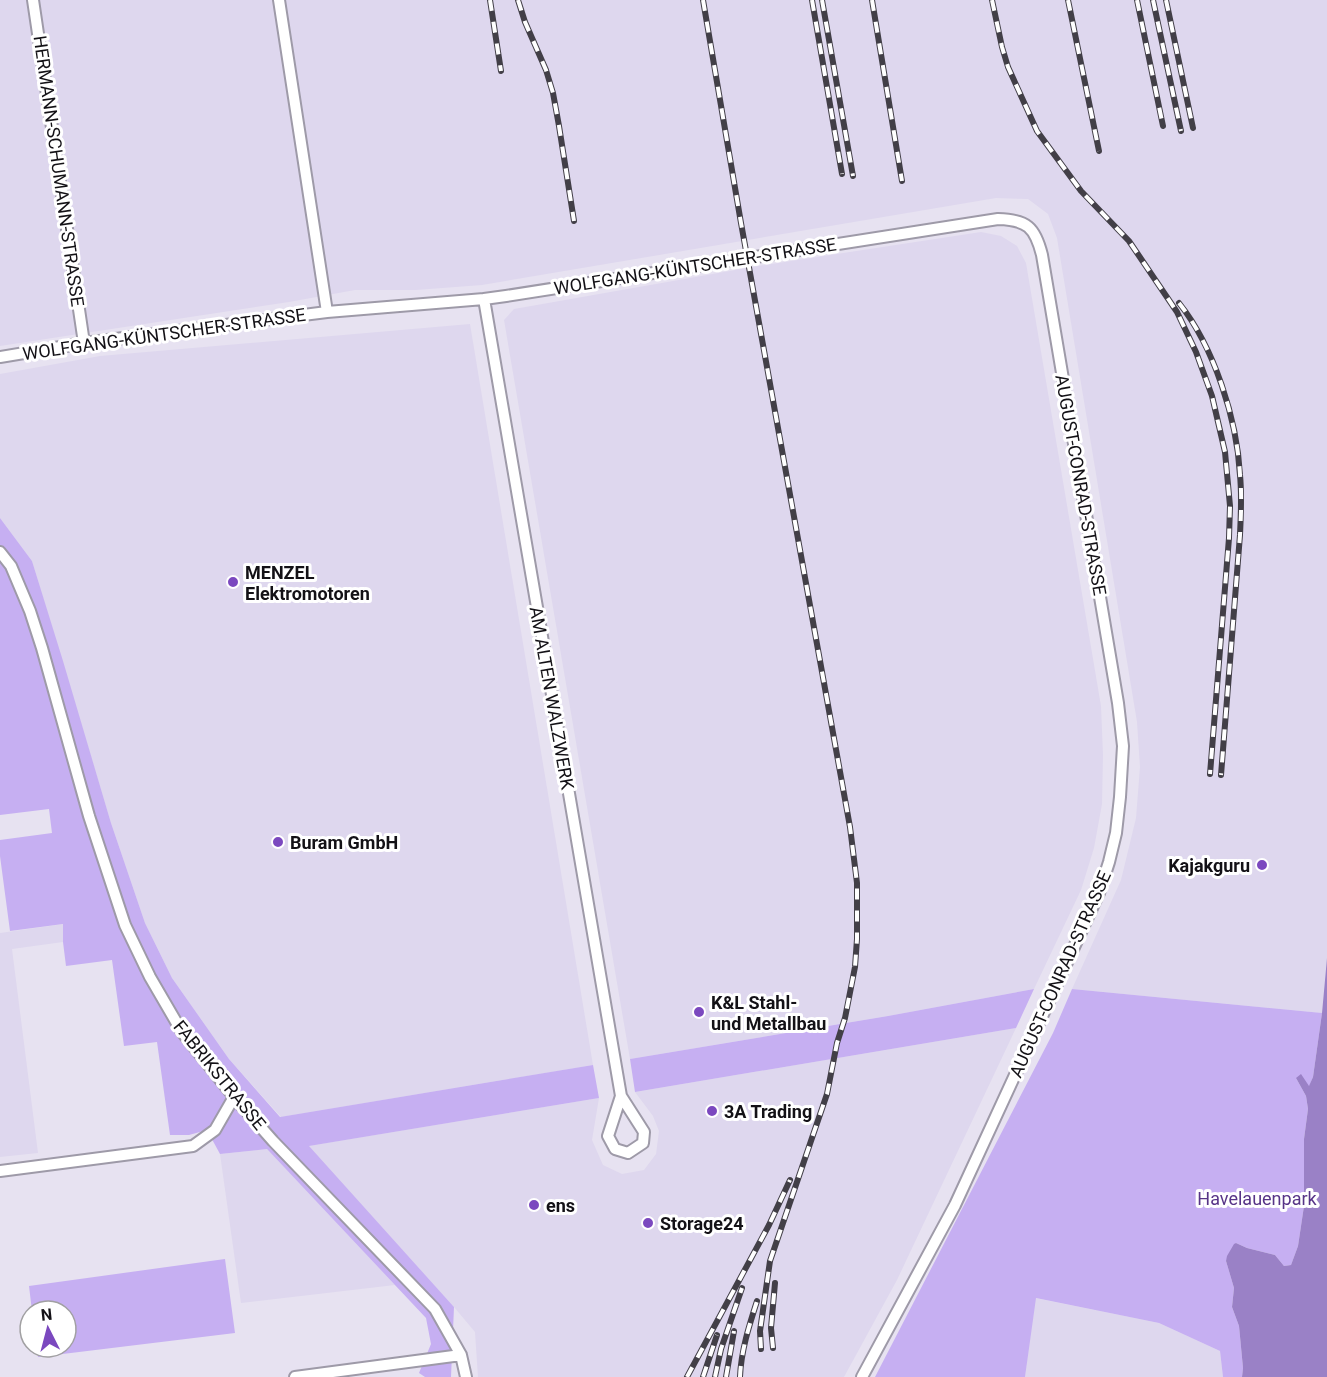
<svg xmlns="http://www.w3.org/2000/svg" width="1327" height="1377" font-family="Roboto,sans-serif">
<style>
.built{fill:#ded7ee}
.green{fill:#c6aff2}
.water{fill:#9a81c6}
.lines{fill:none;stroke-linecap:round;stroke-linejoin:round}
.minor-casing{stroke:#9e9aa8;stroke-width:14}
.minor{stroke:#fff;stroke-width:10}
.rail-casing{stroke:#423f47;stroke-width:6}
.rail{stroke:#fff;stroke-width:4;stroke-dasharray:11;stroke-linecap:butt}
.poi-dot{fill:#7b48bf;stroke:#fff;stroke-width:2}
.labels{text-anchor:middle;dominant-baseline:central;stroke-width:6;stroke-linejoin:round;paint-order:stroke}
.street-label{font-size:18px;fill:#131116;stroke:#fff}
.poi-label{font-size:18px;font-weight:bold;fill:#131116;stroke:#fff;text-anchor:start}
.park-label{font-size:18px;fill:#573487;stroke:#fff}
</style>
<rect width="100%" height="100%" fill="#e7e2f1"/>
<path class="built" d="M0,0H1327V958L1322,1013L1072,989L1121,880L1136,818L1140,767L1137,722L1057,238L1048,214L1028,199L996,198L482,285L416,290H355L289,302L0,346Z
M981,232L1001,236L1017,246L1026,263L1101,706L1103,755L1102,804L1094,848L1081,890L1034,989L888,1016L630,1059L504,320L514,309L758,266Z
M470,324L593,1065L281,1117L229,1059L172,978L145,923L111,823L32,561L0,518V374L100,356Z
M64,924L63,942L12,949L38,1153L0,1157V933Z
M1016,1028L897,1280L844,1377H478L475,1332L454,1307L308,1146L599,1098L592,1140L603,1165L622,1174L644,1170L656,1154L659,1131L653,1116L635,1092Z
M267,1149L395,1285L241,1303L220,1154Z
M1035,1298L1159,1323L1220,1351L1223,1377H1025Z"/>
<path class="green" d="M0,518L32,561L63,661L111,823L145,923L172,978L229,1059L280,1117L593,1065L599,1098L309,1146L454,1307L451,1377H425L419,1373L431,1344L426,1318L267,1149L220,1154L207,1130L189,1135H170L157,1042L124,1046L112,960L66,966L63,942V924L10,931L0,856V840L52,833L49,809L0,815Z
M1034,989L1016,1028L635,1092L630,1059L888,1016Z
M1072,989L1322,1013L1313,1077L1309,1087L1296,1078L1306,1096L1308,1109L1304,1139V1206L1298,1246L1291,1265L1284,1266L1275,1255L1247,1248L1236,1243L1226,1261L1234,1288L1232,1307L1239,1326L1243,1368L1242,1377H1223L1220,1351L1159,1323L1036,1298L1025,1377H875L1053,1033Z
M225,1259L235,1333L38,1357L37,1347H66V1311H32L29,1286Z"/>
<path class="water" d="M1327,958V1377H1242L1243,1368L1239,1326L1232,1307L1234,1288L1226,1261L1227,1256L1234,1244L1236,1243L1247,1248L1275,1255L1284,1266L1291,1265L1298,1246L1304,1206V1139L1308,1109L1306,1096L1296,1078L1301,1074L1309,1086L1313,1077L1322,1013Z"/>
<g class="lines">
<defs>
<path id="minor" d="M33,0L84,343
M279,0L327,312
M484,299L621,1096
M0,357L84,343L327,312L484,299L506,296L998,219C1027,220 1035,227 1042,255L1118,703L1123,746L1120,797L1116,833L1109,862L1099,893L955,1205L862,1377
M0,552L11,566L30,611L42,648L89,816L125,925L150,977L182,1032L234,1097L273,1141L435,1309L461,1355L466,1377
M621,1096L644,1132L643,1143L628,1153L615,1149L608,1136Z
M0,1171L193,1146L215,1130L234,1097
M295,1377L461,1355"/>
</defs>
<use href="#minor" class="minor-casing"/>
<use href="#minor" class="minor"/>
<defs>
<path id="rail" d="M490,0L501,71
M518,0L525,22L546,70L553,93L559,126L574,221
M703,0L741,223L850,827L857,883V939L855,967L845,1018L837,1043L827,1094L770,1261L760,1331L761,1349
M812,0L842,174
M822,0L853,176
M872,0L902,181
M992,0L1002,47L1008,67L1037,131L1081,191L1129,241L1177,312L1196,352L1212,396L1225,452L1230,506L1229,538L1210,774
M1068,0L1099,151
M1137,0L1163,126
M1153,0L1181,131
M1166,0L1193,128
M1179,303C1214,347 1237,419 1240,475C1242,495 1241,515 1240,535L1221,775
M773,1348L771,1328L775,1283
M687,1377L769,1225L790,1180
M703,1377L717,1335
M715,1377L721,1349L742,1288
M726,1377L734,1331
M740,1377C741,1351 749,1326 757,1301"/>
</defs>
<use href="#rail" class="rail-casing"/>
<use href="#rail" class="rail"/>
</g>
<g class="poi-dot">
<circle cx="233" cy="582" r="6"/>
<circle cx="278" cy="842" r="6"/>
<circle cx="1262" cy="865" r="6"/>
<circle cx="699" cy="1012" r="6"/>
<circle cx="712" cy="1111" r="6"/>
<circle cx="534" cy="1205" r="6"/>
<circle cx="648" cy="1223" r="6"/>
</g>
<g class="labels">
<g class="street-label">
<text transform="translate(59 171) rotate(82)">HERMANN-SCHUMANN-STRASSE</text>
<text transform="translate(695 266) rotate(-9)">WOLFGANG-KÜNTSCHER-STRASSE</text>
<text transform="translate(164 334) rotate(-8)">WOLFGANG-KÜNTSCHER-STRASSE</text>
<text transform="translate(1081 485) rotate(80)">AUGUST-CONRAD-STRASSE</text>
<text transform="translate(552 698) rotate(80)">AM ALTEN WALZWERK</text>
<text transform="translate(1060 974) rotate(-66)">AUGUST-CONRAD-STRASSE</text>
<text transform="translate(220 1075) rotate(51)">FABRIKSTRASSE</text>
</g>
<g class="poi-label">
<text x="245" y="572">MENZEL<tspan x="245" dy="21">Elektromotoren</tspan></text>
<text x="290" y="842">Buram GmbH</text>
<text x="1250" y="865" text-anchor="end">Kajakguru</text>
<text x="711" y="1002">K&amp;L Stahl-<tspan x="711" dy="21">und Metallbau</tspan></text>
<text x="724" y="1111">3A Trading</text>
<text x="546" y="1205">ens</text>
<text x="660" y="1223">Storage24</text>
</g>
<g class="park-label">
<text x="1257" y="1198">Havelauenpark</text>
</g>
</g>
<g transform="translate(48 1329) rotate(354)"><circle r="28" fill="#ffffff" stroke="#a1a0a2" stroke-width="1.5"/>
<path d="M0-4.5L10 22L0 15L-10 22Z" fill="#7b48bf"/>
<text y="-9" font-size="16" font-weight="bold" text-anchor="middle" fill="#131116">N</text>
</g>
</svg>
